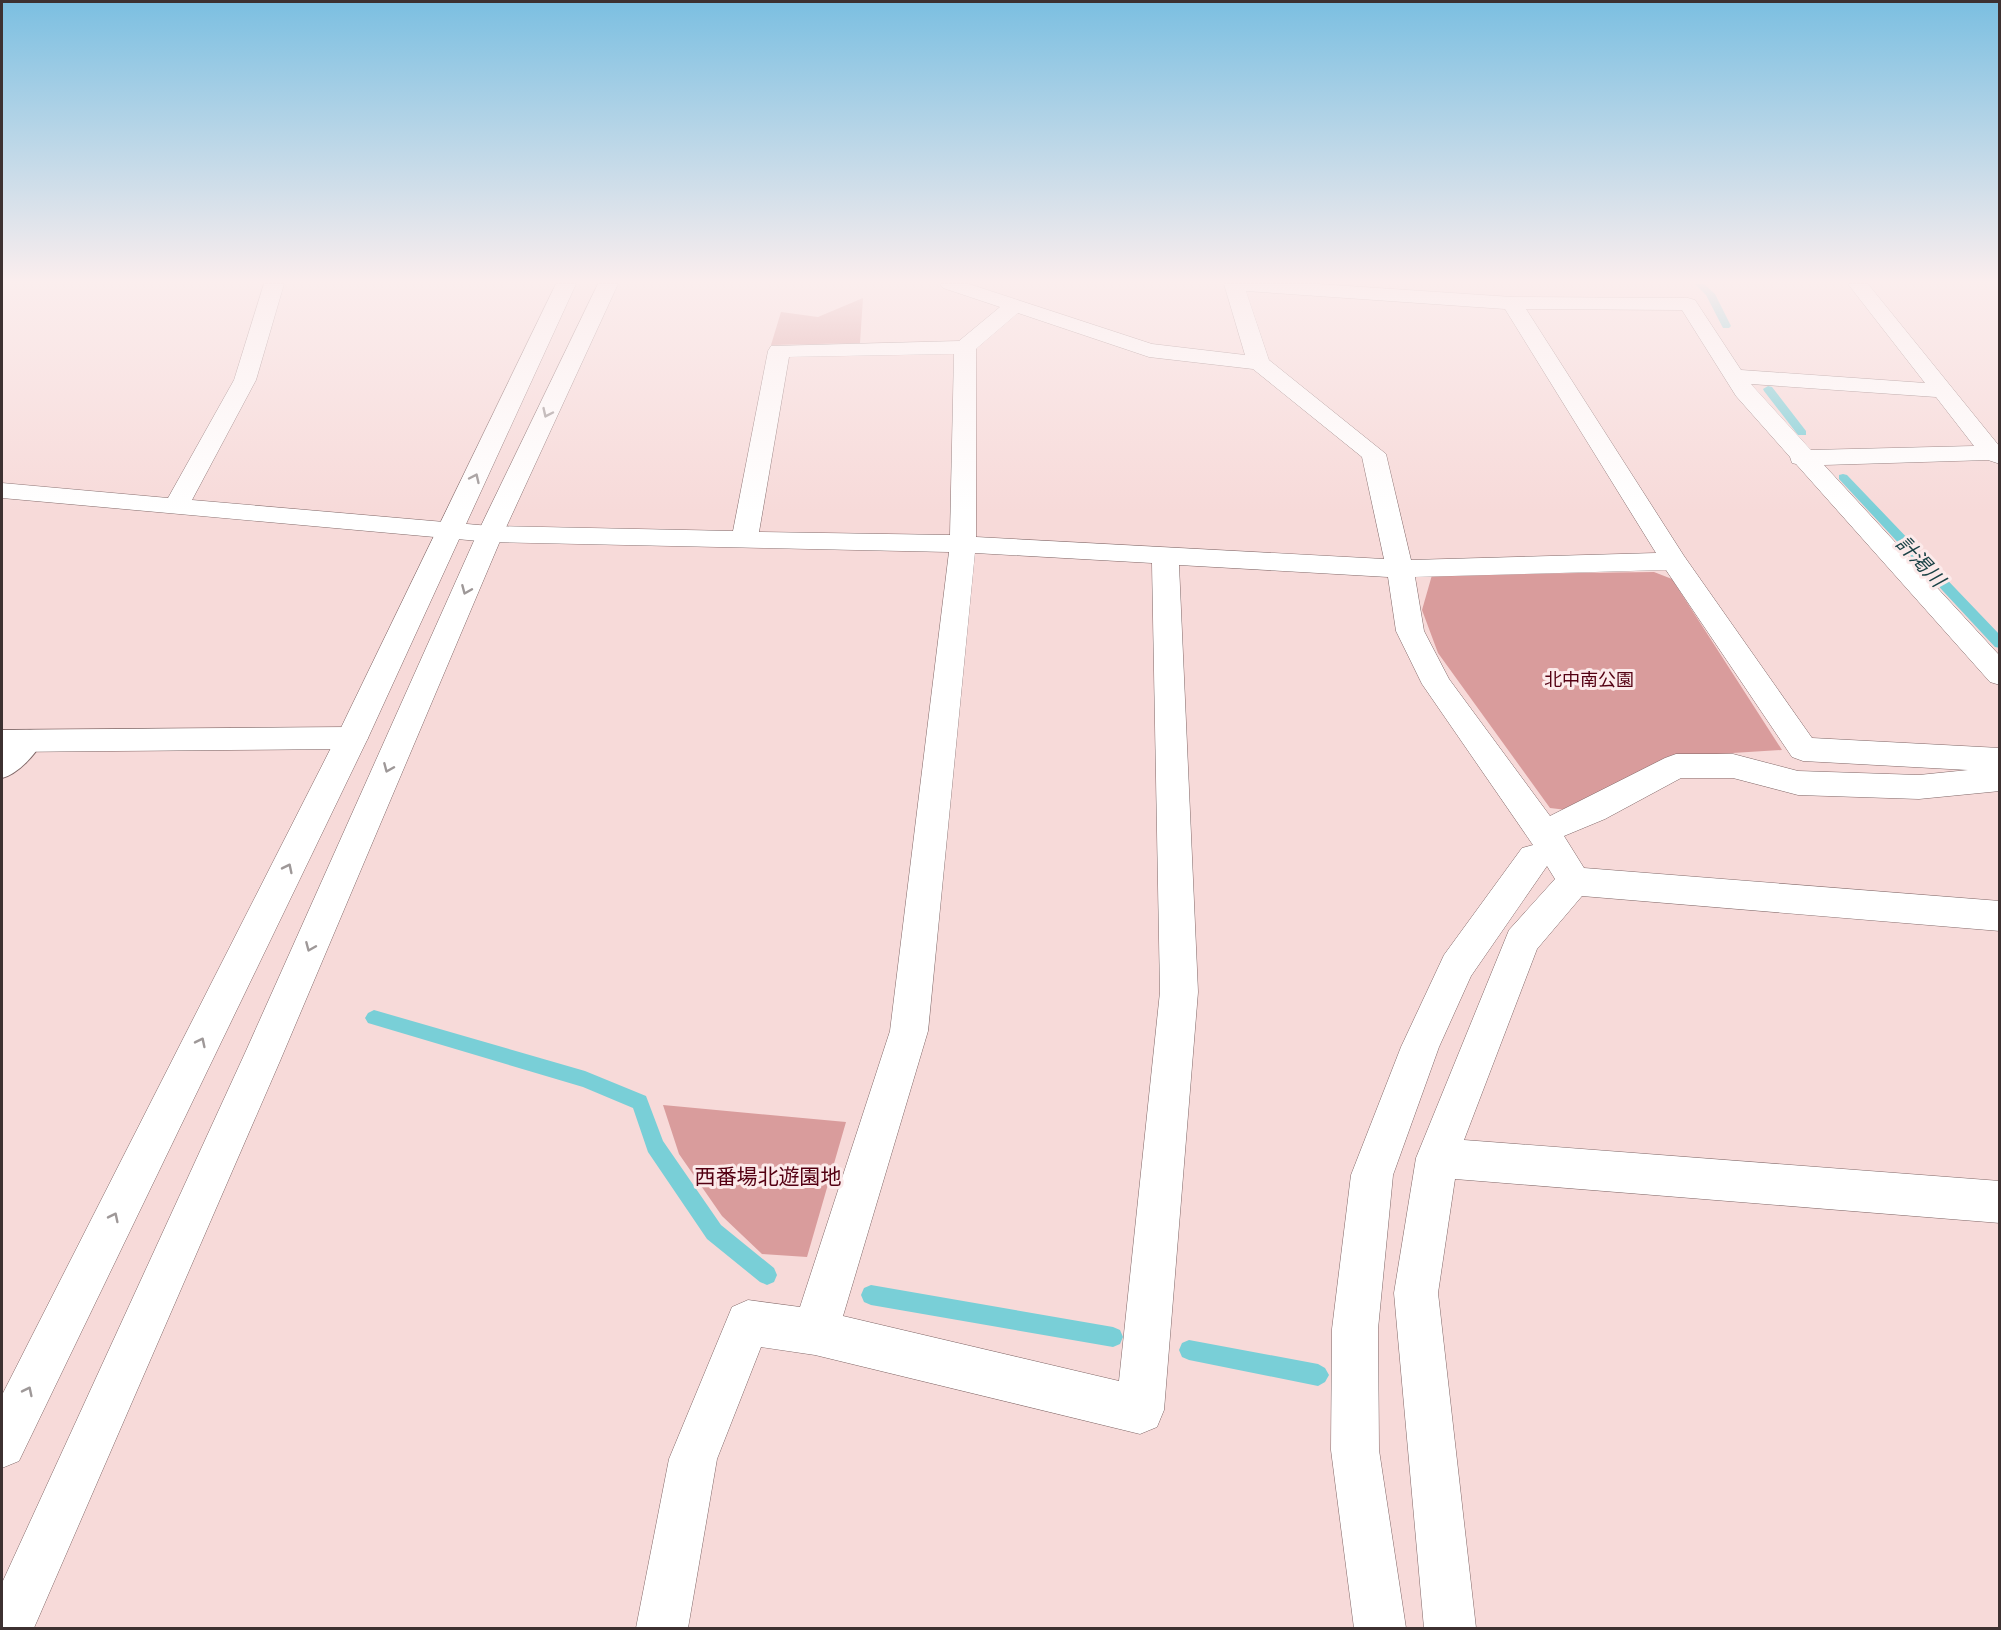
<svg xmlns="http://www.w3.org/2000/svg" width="2001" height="1630" font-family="'Noto Sans','Noto Sans JP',sans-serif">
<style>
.green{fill:#d99c9c}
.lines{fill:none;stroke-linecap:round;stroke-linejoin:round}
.stream{fill:#79cfd7;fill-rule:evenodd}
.lane-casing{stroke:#806767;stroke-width:2}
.street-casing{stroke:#806767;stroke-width:1}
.secondary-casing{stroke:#806767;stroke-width:1}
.lane{fill:#fff;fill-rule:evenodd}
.street{fill:#fff;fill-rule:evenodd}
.secondary{fill:#fff;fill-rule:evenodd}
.oneway{stroke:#9e9898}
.labels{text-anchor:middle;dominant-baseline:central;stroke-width:6;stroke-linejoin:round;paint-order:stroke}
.park-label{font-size:18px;fill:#540012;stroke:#fceaea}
.water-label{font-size:20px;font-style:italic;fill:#1a4246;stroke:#fceaea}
.near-park-label{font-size:21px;fill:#540012;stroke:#fceaea}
</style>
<rect width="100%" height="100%" fill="#f7dad9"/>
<path class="green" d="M863,298L860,343L771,345L781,312L818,317Z
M1654,572L1672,579L1782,750L1669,757L1567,810L1550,808L1438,653L1422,610L1432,575Z
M663,1105L846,1122L807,1257L762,1254L722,1216L679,1154Z"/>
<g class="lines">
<path class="stream" d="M1695,284H1704L1715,294L1731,326L1729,328H1723L1706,295Z
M1768,386L1772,387L1806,431V435H1798L1764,391L1763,389Z
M1843,474L1847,475L2000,635V648L1995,647L1839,479V475Z
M374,1010L585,1071L646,1096L663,1141L721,1225L774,1268L777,1275L774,1282L767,1285L760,1282L707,1239L648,1152L633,1108L583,1087L368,1023L365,1018L368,1013Z
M871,1285L1113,1327L1120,1330L1123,1337L1120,1344L1113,1347L871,1305L864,1302L861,1295L864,1288Z
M1189,1340L1318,1364L1325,1368L1329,1375L1325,1382L1318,1386L1189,1360L1182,1357L1179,1350L1182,1343Z"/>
<defs>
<path id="lane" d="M30,730L40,733L43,740C35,755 18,774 2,778V752L20,733Z"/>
<path id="street" d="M264,284H284L256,380L192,500L490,526L733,531L768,351L771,346L959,341L1000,307L943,288L940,284H969L1152,344L1245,355L1224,284H1318L1512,297L1688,298L1695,300L1741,370L1925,383L1848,284H1868L2000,447V464L1988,460L1824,465L2000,656V685L1990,682L1796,464L1792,463L1790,457L1736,396L1682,310L1526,309L1684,556L1812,738L2000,748V791L1919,799L1798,795L1733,778H1681L1605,819L1564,836L1584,868L2000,901V931L1582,896L1537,949L1464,1140L2000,1181V1223L1455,1179L1438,1293L1476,1628H1424L1394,1293L1416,1158L1509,930L1555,879L1547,866L1471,976L1439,1047L1393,1175L1378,1329L1379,1450L1406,1628H1354L1331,1450L1332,1329L1351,1175L1401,1047L1444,955L1522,848L1533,845L1422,684L1396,631L1388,577L1179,565L1198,992L1164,1410L1157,1427L1140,1434L815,1355L761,1347L717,1459L688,1628H636L669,1459L732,1307L748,1300L800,1307L890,1031L949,552L490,542L2,498V483L168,498L234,380ZM1246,291L1505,309L1656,553L1411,560L1386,454L1269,360ZM1018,313L1149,357L1253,369L1362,457L1384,559L976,537V349ZM954,354L950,535L759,532L789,357ZM1751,384L1936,397L1974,446L1811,450ZM975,553L1152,563L1160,992L1119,1381L843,1316L928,1031ZM1666,570L1792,757L1803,761L1968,770L1919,775L1798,771L1733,754H1676L1665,758L1550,816L1449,679L1424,631L1415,577Z
M352,727L363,730L368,738L363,746L352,749L2,752V730Z"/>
<path id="secondary" d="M556,284H576L368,738L19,1461L2,1468V1395L336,738Z
M598,284H618L503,534L280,1061L34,1628H2V1583L245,1053L477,534Z"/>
</defs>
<use href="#lane" class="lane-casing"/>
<use href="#street" class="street-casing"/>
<use href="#secondary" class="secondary-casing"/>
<use href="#lane" class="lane"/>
<use href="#street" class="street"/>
<use href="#secondary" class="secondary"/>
</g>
<defs><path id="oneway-chevron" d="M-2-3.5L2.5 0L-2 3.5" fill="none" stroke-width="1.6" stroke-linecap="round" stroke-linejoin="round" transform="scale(1.5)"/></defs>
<g class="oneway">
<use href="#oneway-chevron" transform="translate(547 413) rotate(115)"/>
<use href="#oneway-chevron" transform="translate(475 478) rotate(-65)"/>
<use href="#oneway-chevron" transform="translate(466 590) rotate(113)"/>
<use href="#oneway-chevron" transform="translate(388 768) rotate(113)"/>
<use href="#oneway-chevron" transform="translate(288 868) rotate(-64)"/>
<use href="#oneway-chevron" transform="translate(310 947) rotate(113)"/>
<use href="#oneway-chevron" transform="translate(201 1042) rotate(-64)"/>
<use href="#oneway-chevron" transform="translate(114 1217) rotate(-64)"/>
<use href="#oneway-chevron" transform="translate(28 1391) rotate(-64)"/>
</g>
<linearGradient id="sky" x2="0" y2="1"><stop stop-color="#7bbfe1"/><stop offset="0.55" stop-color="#fbeeee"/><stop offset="1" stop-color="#fbeeee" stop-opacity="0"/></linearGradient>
<rect width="2001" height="512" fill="url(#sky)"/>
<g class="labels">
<g class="park-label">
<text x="1589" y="679">北中南公園</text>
</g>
<g class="water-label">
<text transform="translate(1921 561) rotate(47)">計渇川</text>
</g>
<g class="near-park-label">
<text x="768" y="1176">西番場北遊園地</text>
</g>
</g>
<rect width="2001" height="1630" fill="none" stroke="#3d3131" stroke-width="6"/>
</svg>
